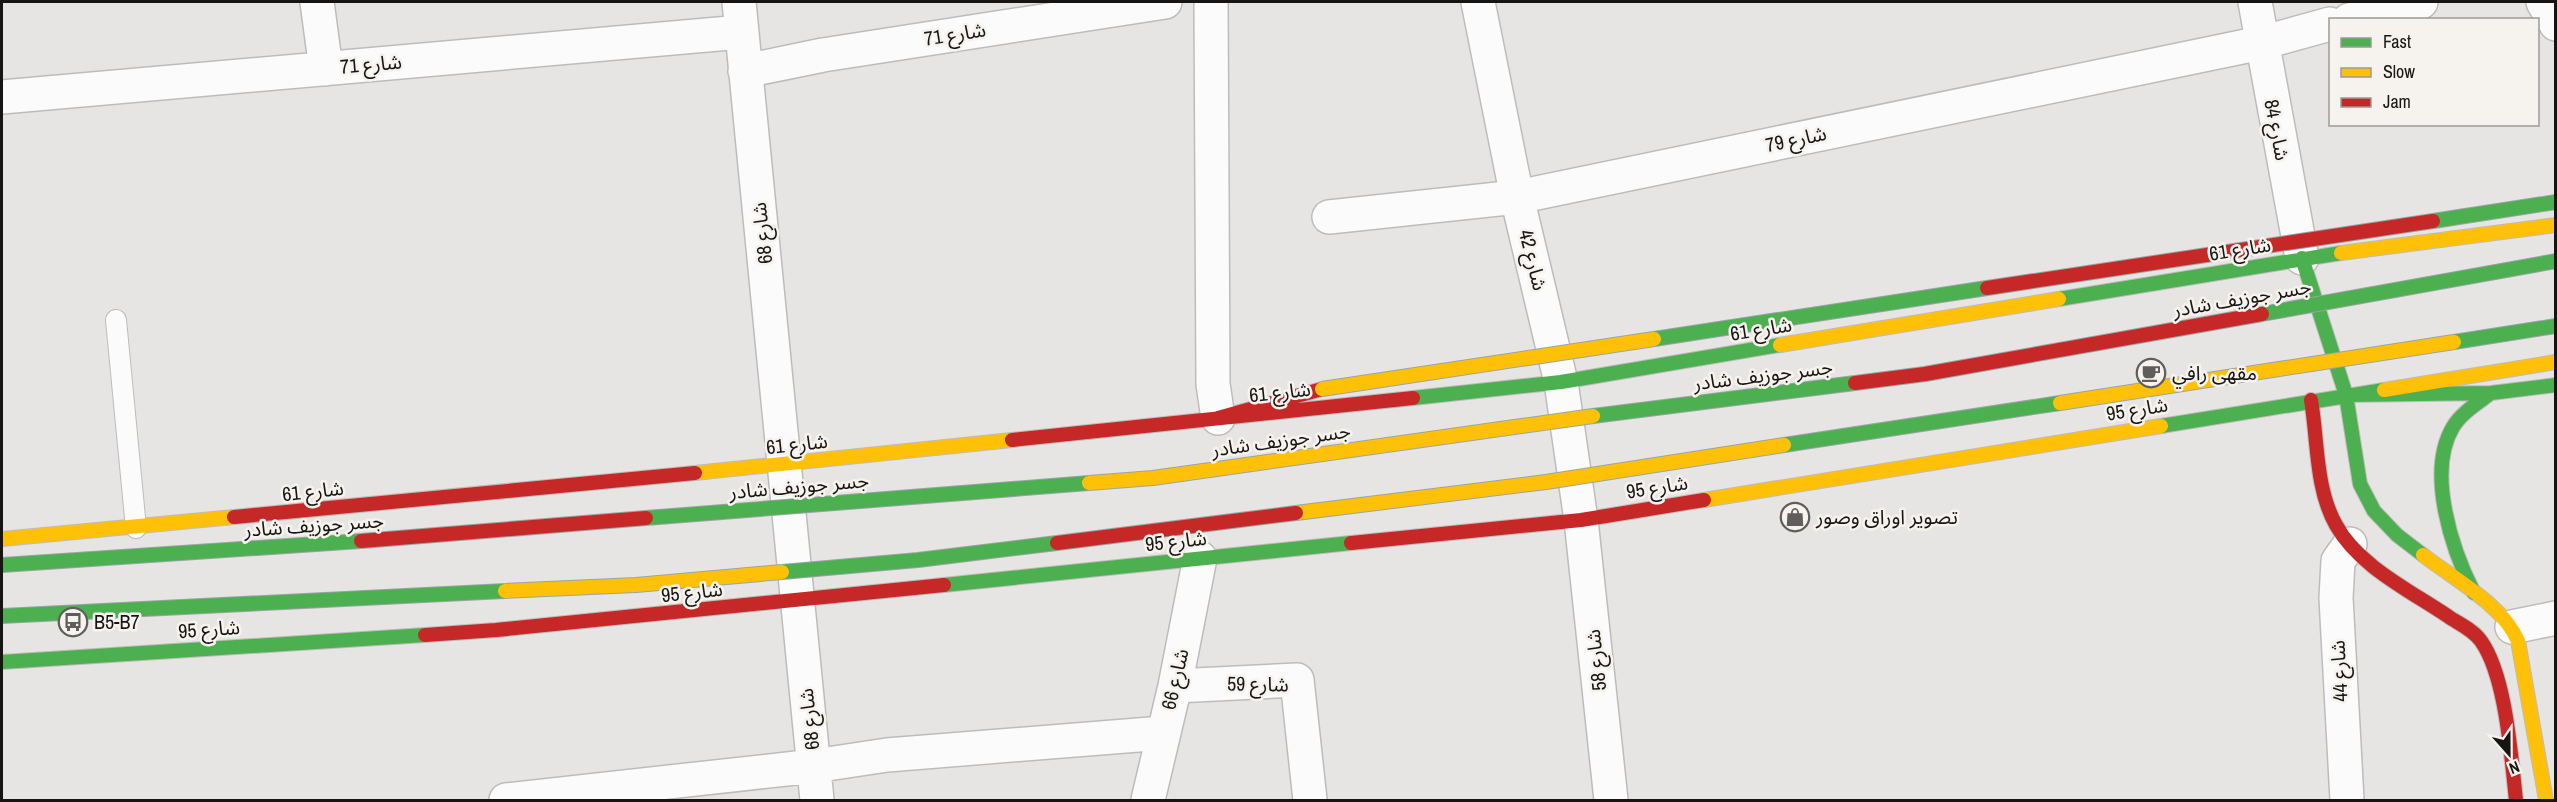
<svg xmlns="http://www.w3.org/2000/svg" width="2557" height="802" viewBox="0 0 2557 802" font-family="'Archivo Narrow','Noto Sans Arabic',sans-serif">
	<style>
		.lines { fill: none; stroke-linecap: round; stroke-linejoin: round }
		.lane-casing { stroke: #bebcbb; stroke-width: 22 }
		.street-casing { stroke: #bebcbb; stroke-width: 36 }
		.fast-casing { stroke: #bebcbb; stroke-width: 16 }
		.slow-casing { stroke: #bebcbb; stroke-width: 16 }
		.jam-casing { stroke: #bebcbb; stroke-width: 16 }
		.lane { stroke: #fbfbfb; stroke-width: 20 }
		.street { stroke: #fbfbfb; stroke-width: 33 }
		.fast { stroke: #4caf50; stroke-width: 14 }
		.slow { stroke: #ffc107; stroke-width: 14 }
		.jam { stroke: #c62828; stroke-width: 14 }
		.fast-bridge-casing { stroke: #99a5a6; stroke-width: 16; stroke-linecap: butt }
		.slow-bridge-casing { stroke: #99a5a6; stroke-width: 16; stroke-linecap: butt }
		.jam-bridge-casing { stroke: #99a5a6; stroke-width: 16; stroke-linecap: butt }
		.fast-bridge { stroke: #4caf50; stroke-width: 14 }
		.slow-bridge { stroke: #ffc107; stroke-width: 14 }
		.jam-bridge { stroke: #c62828; stroke-width: 14 }
		.labels { text-anchor: middle; stroke-width: 5; stroke-linejoin: round; paint-order: stroke }
		.street-label { font-size: 20px; fill: #161513; stroke: #f6f3ef }
		.poi-label { font-size: 20px; fill: #161513; stroke: #f6f3ef; text-anchor: start }
	</style>
	<rect width="100%" height="100%" fill="#e7e5e3"/>
	<g class="lines">
		<!-- lane casing -->
		<g class="lane-casing">
			<path id="lane" d="M116 320 136 528"/>
		</g>
		<!-- street casing -->
		<g class="street-casing">
			<path id="street" d="M317 2 326 69
				M739 2 817 800
				M1211 2 1213 384 1218 418
				M1478 2 1517 197 1561 382 1581 520 1611 800
				M2255 2 2302 258
				M2543 2 2556 24
				M2349 20 2421 2
				M745 71 823 55 1165 2
				M2 97 741 32
				M1329 217 1517 197 2261 43 2330 24
				M2512 627 2556 618
				M1175 686 1297 680 1310 800
				M506 800 814 766 887 755 1163 733
				M1148 800 1175 686 1200 558
				M2347 800 2336 598 2338 561 2350 544"/>
		</g>
		<!-- fast casing -->
		<g class="fast-casing">
			<path id="fast" d="M2302 258 2346 395 2360 484 2374 511 2397 535 2423 555
				M2059 299 2341 253
				M2346 395 2491 393 2556 385
				M1413 398 1561 382 1780 345
				M2161 426 2384 390
				M944 585 1351 543
				M2474 593C2452 550 2426 472 2453 427 2461 413 2478 403 2491 393
				M2 662 425 635"/>
		</g>
		<!-- slow casing -->
		<g class="slow-casing">
			<path id="slow" d="M2341 253 2556 225
				M1780 345 2059 299
				M2384 390 2556 362
				M695 473 1012 440
				M1704 500 2161 426
				M2 539 234 517
				M2423 555C2454 579 2503 605 2518 641L2546 800"/>
		</g>
		<!-- jam casing -->
		<g class="jam-casing">
			<path id="jam" d="M2311 400C2318 440 2315 488 2336 525 2359 567 2413 592 2452 619 2462 625 2474 631 2481 641 2506 676 2511 756 2516 800
				M1218 418 1322 389
				M1012 440 1413 398
				M234 517 695 473
				M1351 543 1581 520 1704 500
				M425 635 496 630 944 585"/>
		</g>
		<!-- lane -->
		<use href="#lane" class="lane"/>
		<!-- street -->
		<use href="#street" class="street"/>
		<!-- fast -->
		<use href="#fast" class="fast"/>
		<!-- slow -->
		<use href="#slow" class="slow"/>
		<!-- jam -->
		<use href="#jam" class="jam"/>
		<!-- fast-bridge casing -->
		<g class="fast-bridge-casing">
			<path id="fast-bridge" d="M2433 221 2556 202
				M2262 314 2556 261
				M1654 339 1987 288
				M2454 342 2556 326
				M1593 416 1855 383
				M1784 445 2060 403
				M646 518 1089 483
				M2 565 361 541
				M782 572 918 560 1057 543
				M2 616 505 591"/>
		</g>
		<!-- slow-bridge casing -->
		<g class="slow-bridge-casing">
			<path id="slow-bridge" d="M1322 389 1654 339
				M2060 403 2454 342
				M1089 483 1153 478 1593 416
				M1296 513 1546 482 1784 445
				M505 591 636 585 782 572"/>
		</g>
		<!-- jam-bridge casing -->
		<g class="jam-bridge-casing">
			<path id="jam-bridge" d="M1987 288 2433 221
				M1855 383 1925 374 2262 314
				M361 541 646 518
				M1057 543 1296 513"/>
		</g>
		<!-- fast-bridge -->
		<use href="#fast-bridge" class="fast-bridge"/>
		<!-- slow-bridge -->
		<use href="#slow-bridge" class="slow-bridge"/>
		<!-- jam-bridge -->
		<use href="#jam-bridge" class="jam-bridge"/>
	</g>
	<!-- icons -->
	<defs>
		<g id="cafe-ring" transform="scale(1.5)"><circle r="9.5" fill="#f6f3ef" stroke="#5f5e5c" stroke-width="1.5"/><path d="M-5.5-4.5H6V0H3Q3 3.5 0 3.5H-2.5Q-5.5 3.5-5.5 0ZM3-3.2v2h1.7v-2ZM-6 4.5H4V6H-6Z" fill="#5f5e5c"/></g>
		<g id="shop-ring" transform="scale(1.5)"><circle r="9.5" fill="#f6f3ef" stroke="#5f5e5c" stroke-width="1.5"/><path d="M-5-2.5h2.3a2.7 3.5 0 0 1 5.4 0H5L5.5 6h-11ZM-1.5-2.5h3a1.5 2.3 0 0 0-3 0Z" fill="#5f5e5c"/></g>
		<g id="bus-ring" transform="scale(1.5)"><circle r="9.5" fill="#f6f3ef" stroke="#5f5e5c" stroke-width="1.5"/><path d="M-5-6H5V4H4V6H2V4H-2V6H-4V4H-5ZM-3.5-4V0h7V-4ZM-3.5 1.2v1.5H-2V1.2ZM2 1.2v1.5H3.5V1.2Z" fill="#5f5e5c"/></g>
	</defs>
	<g fill-rule="evenodd">
		<use href="#cafe-ring" x="2151" y="373"/>
		<use href="#shop-ring" x="1795" y="517"/>
		<use href="#bus-ring" x="73" y="622"/>
	</g>
	<g class="labels">
		<!-- street labels -->
		<g class="street-label">
			<text transform="translate(955 34) rotate(-9)" y="7">شارع 71</text>
			<text transform="translate(371 64) rotate(-5)" y="7">شارع 71</text>
			<text transform="translate(2277 130) rotate(79)" y="7">شارع 84</text>
			<text transform="translate(1796 139) rotate(-12)" y="7">شارع 79</text>
			<text transform="translate(762 233) rotate(-96)" y="7">شارع 68</text>
			<text transform="translate(2240 249) rotate(-9)" y="7">شارع 61</text>
			<text transform="translate(1533 260) rotate(76)" y="7">شارع 42</text>
			<text transform="translate(2242 298) rotate(-10)" y="7">جسر جوزيف شادر</text>
			<text transform="translate(1761 329) rotate(-9)" y="7">شارع 61</text>
			<text transform="translate(1763 375) rotate(-7)" y="7">جسر جوزيف شادر</text>
			<text transform="translate(1280 392) rotate(-6)" y="7">شارع 61</text>
			<text transform="translate(2137 409) rotate(-9)" y="7">شارع 95</text>
			<text transform="translate(1281 440) rotate(-8)" y="7">جسر جوزيف شادر</text>
			<text transform="translate(797 444) rotate(-6)" y="7">شارع 61</text>
			<text transform="translate(799 486) rotate(-5)" y="7">جسر جوزيف شادر</text>
			<text transform="translate(1657 487) rotate(-9)" y="7">شارع 95</text>
			<text transform="translate(313 491) rotate(-6)" y="7">شارع 61</text>
			<text transform="translate(314 525) rotate(-4)" y="7">جسر جوزيف شادر</text>
			<text transform="translate(1176 541) rotate(-6)" y="7">شارع 95</text>
			<text transform="translate(692 592) rotate(-6)" y="7">شارع 95</text>
			<text transform="translate(209 629) rotate(-4)" y="7">شارع 95</text>
			<text transform="translate(1596 660) rotate(-96)" y="7">شارع 58</text>
			<text transform="translate(2339 671) rotate(-93)" y="7">شارع 44</text>
			<text transform="translate(1175 679) rotate(-77)" y="7">شارع 66</text>
			<text transform="translate(1258 684) rotate(1)" y="7">شارع 59</text>
			<text transform="translate(809 719) rotate(-96)" y="7">شارع 68</text>
		</g>
		<!-- poi labels -->
		<g class="poi-label">
			<text x="2172" y="380">مقهى رافي</text>
			<text x="1816" y="524">تصوير اوراق وصور</text>
			<text x="94" y="629">B5-B7</text>
		</g>
	</g>
	<!-- border -->
	<rect width="2557" height="802" fill="none" stroke="#161513" stroke-width="6"/>
	<!-- legend -->
	<rect x="2329" y="18" width="210" height="108" fill="#f6f3ef" stroke="#9c9a97" stroke-width="1.5"/>
	<rect x="2341" y="38" width="30" height="9" fill="#4caf50" stroke="#9c9a97" stroke-width="1.5"/>
	<text x="2383" y="48" font-size="18" fill="#161513">Fast</text>
	<rect x="2341" y="68" width="30" height="9" fill="#ffc107" stroke="#9c9a97" stroke-width="1.5"/>
	<text x="2383" y="78" font-size="18" fill="#161513">Slow</text>
	<rect x="2341" y="98" width="30" height="9" fill="#c62828" stroke="#9c9a97" stroke-width="1.5"/>
	<text x="2383" y="108" font-size="18" fill="#161513">Jam</text>
	<!-- north arrow -->
	<g transform="translate(2509 754) rotate(159)" stroke="#f6f3ef" stroke-width="4.5" paint-order="stroke">
	<path d="M0-4.5L10 22L0 15L-10 22Z" fill="#161513"/>
	<text y="-9" font-size="16" font-weight="bold" text-anchor="middle" fill="#161513">N</text>
	</g>
</svg>
